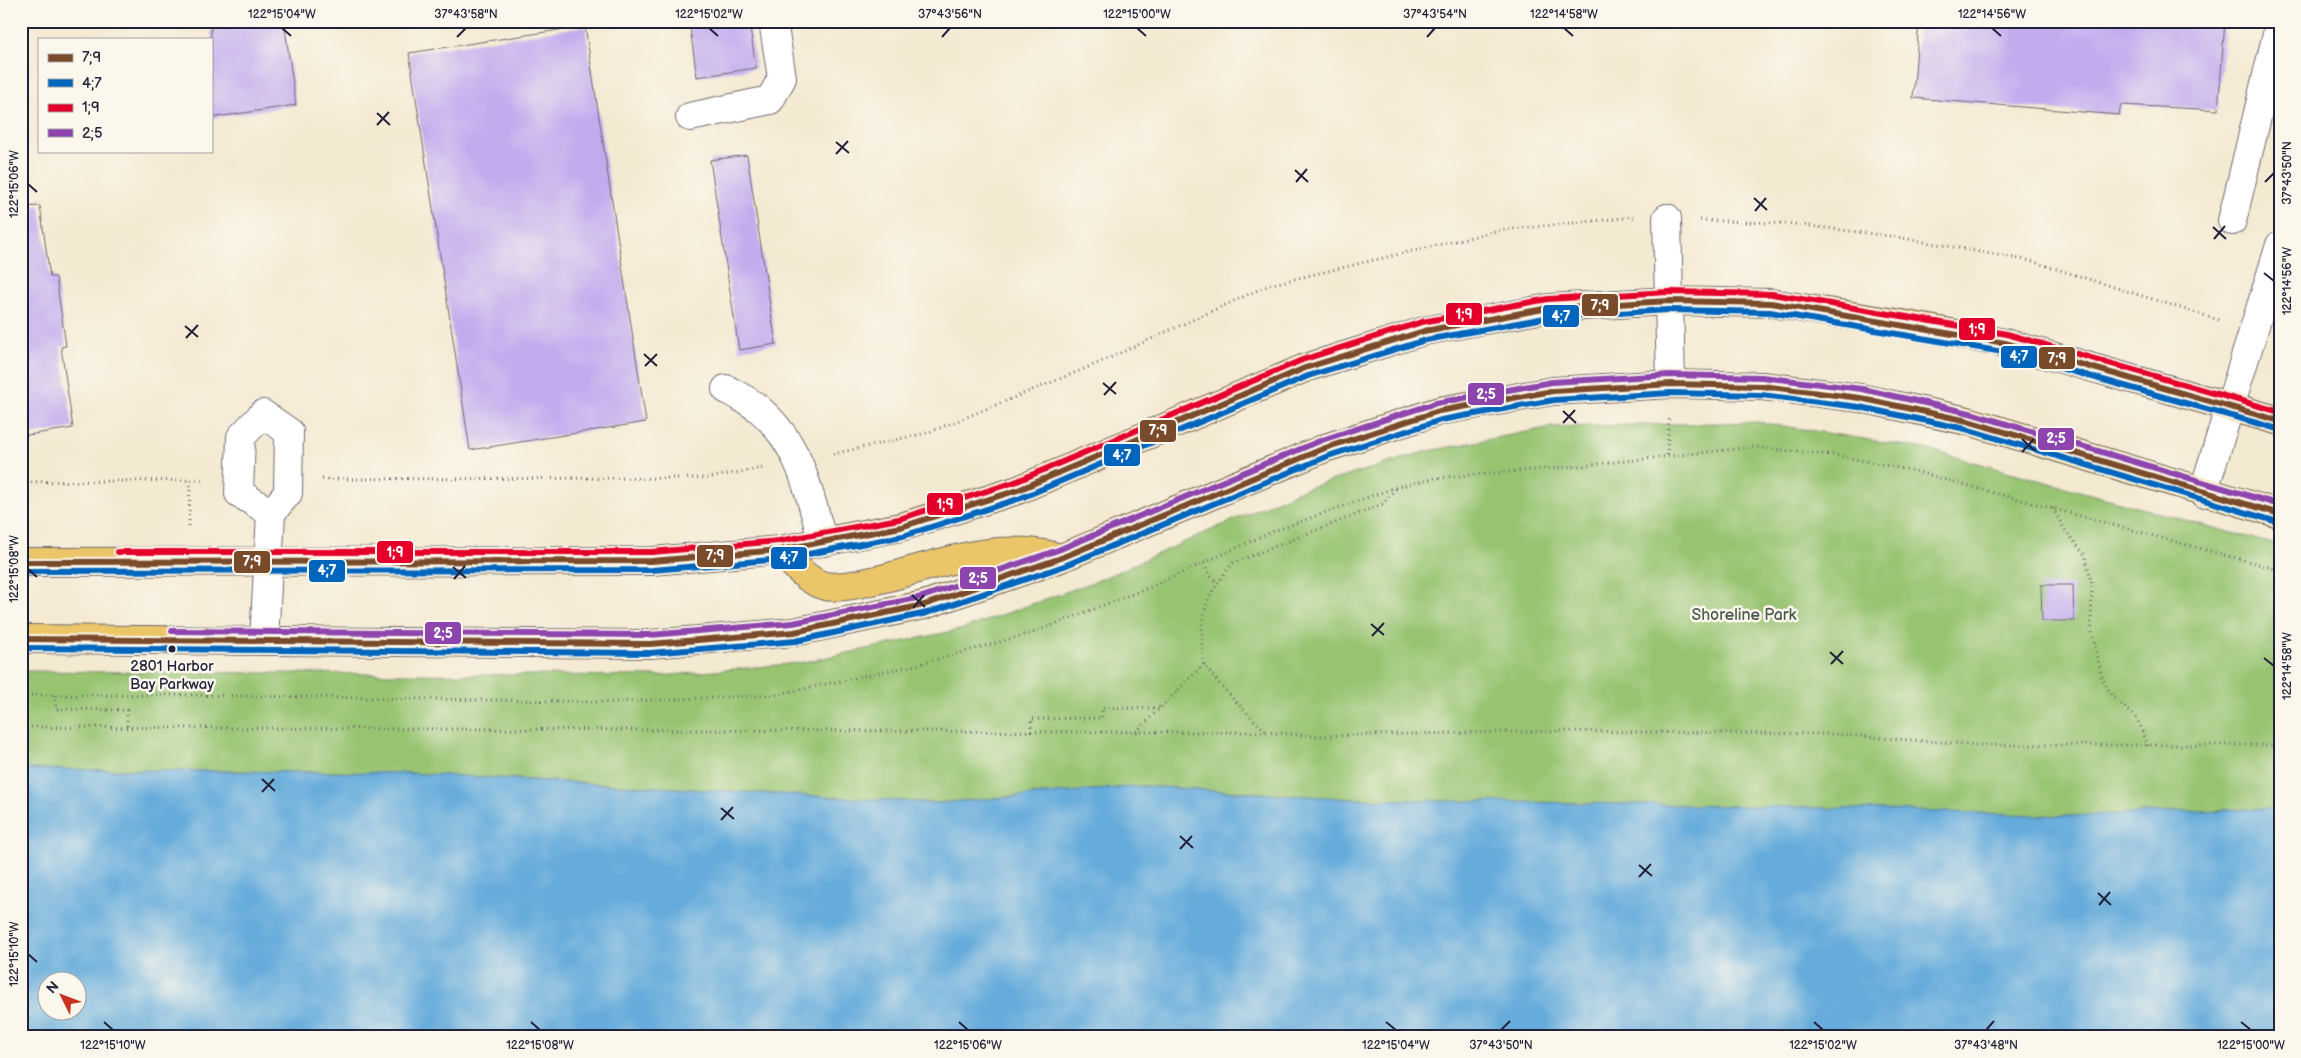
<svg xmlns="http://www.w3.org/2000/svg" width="2301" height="1058" viewBox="0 0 2301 1058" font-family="'Balsamiq Sans',sans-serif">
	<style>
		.green { fill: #98c472; stroke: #5d7356 }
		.water { fill: #65abdb; stroke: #44668b; fill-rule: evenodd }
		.building { fill: #c3abee }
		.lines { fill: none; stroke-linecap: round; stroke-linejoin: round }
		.minor-casing { stroke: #6c6870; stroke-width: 30 }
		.major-casing { stroke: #6c6870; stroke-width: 30 }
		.path { stroke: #6c6870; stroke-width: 3; stroke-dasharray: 1 4; stroke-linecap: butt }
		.minor { stroke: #fff; stroke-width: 28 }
		.major { stroke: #ebc669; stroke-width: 28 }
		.bus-1-casing { stroke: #fbf7ec; stroke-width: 10 }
		.bus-2-casing { stroke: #fbf7ec; stroke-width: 10 }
		.bus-3-casing { stroke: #fbf7ec; stroke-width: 10 }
		.bus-4-casing { stroke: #fbf7ec; stroke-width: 10 }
		.bus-1 { stroke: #7a4b2a; stroke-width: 6 }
		.bus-2 { stroke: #0065bd; stroke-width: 6 }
		.bus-3 { stroke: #e4002b; stroke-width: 6 }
		.bus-4 { stroke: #8e44ad; stroke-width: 6 }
		.ticks { fill: none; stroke: #22223b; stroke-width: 2 }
		.bus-dot { fill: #22223b; stroke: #fbf7ec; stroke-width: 2 }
		.labels { text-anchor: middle; stroke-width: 5; stroke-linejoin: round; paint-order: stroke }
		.bus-label { font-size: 15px; fill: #22223b; stroke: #fbf7ec }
		.park-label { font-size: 16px; fill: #4b5b4e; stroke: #fbf7ec }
		.line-badge { stroke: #fbf7ec; stroke-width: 2 }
		.badge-label { font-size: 14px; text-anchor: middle; font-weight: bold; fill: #fff }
		.neatline { fill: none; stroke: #22223b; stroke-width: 2 }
		.ticks-label { font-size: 12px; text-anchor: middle; fill: #22223b }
	</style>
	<rect width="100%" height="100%" fill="#fbf7ec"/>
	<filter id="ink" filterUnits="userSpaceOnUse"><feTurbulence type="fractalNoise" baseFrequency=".02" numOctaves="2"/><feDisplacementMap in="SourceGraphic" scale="10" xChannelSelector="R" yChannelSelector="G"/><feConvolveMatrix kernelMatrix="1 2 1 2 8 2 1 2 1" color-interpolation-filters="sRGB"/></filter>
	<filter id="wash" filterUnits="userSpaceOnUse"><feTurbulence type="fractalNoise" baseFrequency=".0096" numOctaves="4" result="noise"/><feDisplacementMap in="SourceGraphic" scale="20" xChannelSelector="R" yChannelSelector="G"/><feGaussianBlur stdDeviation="1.12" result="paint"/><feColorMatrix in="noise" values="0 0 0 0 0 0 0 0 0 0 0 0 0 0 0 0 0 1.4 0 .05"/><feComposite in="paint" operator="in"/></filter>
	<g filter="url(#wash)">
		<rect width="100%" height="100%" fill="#f4e9d1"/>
		<!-- green -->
		<path class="green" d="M1758 422 1926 449 2280 546V808L2068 816 1355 799 1142 786 937 803 408 773 21 769V671L661 676 799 663 963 629 1099 580 1301 490 1424 452 1552 427Z"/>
		<!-- water -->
		<path class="water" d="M21 769 408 773 937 803 1142 786 1355 799 1793 807 2068 816 2280 808V1037H21ZM48 980H78V1010H48Z"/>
		<g id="blocks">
			<!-- building -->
			<path class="building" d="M211 21H284L296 105 211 118Z
				M689 21H749L756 68 697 77Z
				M1919 21H2225L2218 110 2121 105 2119 115 1913 98Z
				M585 26 646 422 470 450 409 53Z
				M747 155 776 344 739 350 710 160Z
				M40 206 50 277H56L66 346 61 347 73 428 21 436V207Z
				M2041 585H2073L2074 621H2042Z"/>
		</g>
	</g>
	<g filter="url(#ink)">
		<use href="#blocks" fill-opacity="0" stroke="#6c6870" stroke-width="1"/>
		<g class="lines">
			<!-- minor casing -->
			<g class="minor-casing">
				<path id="minor" d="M690 117 770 100 782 78 773 21
					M1667 218 1671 384
					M2232 221 2280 21
					M726 389C737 395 749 401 759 409 802 446 808 491 823 542
					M2203 493 2280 245
					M264 641 271 513 288 493 289 432 263 414 241 437 239 493 271 513"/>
			</g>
			<!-- major casing -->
			<g class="major-casing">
				<path id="major" d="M780 550C793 563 806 581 825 586 841 589 873 581 889 577 948 561 996 542 1058 557
					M21 562 652 561 780 550 901 527 1018 490 1305 368 1424 331 1549 308 1669 301 1771 303 1902 324 2005 343 2280 421
					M21 639 650 644 794 632 924 605 1061 558 1325 448 1439 411 1553 391 1671 384 1762 386 1860 398 1968 421 2280 514"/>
			</g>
			<!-- path -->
			<path class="path" d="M1700 220 1794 224 1897 237 2031 261 2222 321
				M833 454 930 432 1096 364 1269 285 1501 230 1634 217
				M1667 455 1669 418
				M322 479 707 478 763 468
				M21 482 206 480
				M2053 508 2064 529 2085 555 2092 585 2091 627 2102 678 2112 696 2137 718 2148 746
				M189 526 190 480
				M1204 563 1210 576 1217 582
				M21 695H192L611 702 774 695 916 665 1032 633 1148 588 1274 531 1397 487 1435 478 1579 466 1753 447 1834 455 1910 470 2280 570
				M55 695 56 709 127 710V726
				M21 727 1135 732H1266L1314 736 1559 731 1832 734 1977 745H2280
				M1265 731C1254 719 1207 675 1204 662 1202 657 1203 649 1202 643 1200 608 1211 589 1233 563L1383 504 1397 487
				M1031 732V719L1102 718V708H1159
				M1136 732 1204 664"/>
			<!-- minor -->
			<use href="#minor" class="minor"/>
			<!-- major -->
			<use href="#major" class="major"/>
			<!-- bus-1 casing -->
			<g class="bus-1-casing">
				<path id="bus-1" d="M21 562 652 561 780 550 901 527 1018 490 1305 368 1424 331 1549 308 1669 301 1771 303 2005 343 2280 421
					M21 639 650 644 794 632 924 605 1061 558 1325 448 1439 411 1553 391 1671 384 1762 386 1860 398 1968 421 2280 514"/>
			</g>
			<!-- bus-2 casing -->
			<g class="bus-2-casing">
				<path id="bus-2" d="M21 571 652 570 782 559 903 536 1021 498 1308 376 1426 340 1550 317 1669 310 1770 312 2003 352 2278 429
					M21 648 650 653 796 641 927 613 1064 566 1328 456 1441 420 1554 400 1671 393 1761 395 1859 407 1966 429 2278 522"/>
			</g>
			<!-- bus-3 casing -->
			<g class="bus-3-casing">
				<path id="bus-3" d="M118 552H652L779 541 899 519 1015 482 1302 360 1422 322 1548 299 1668 292 1772 294 2007 334 2280 412"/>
			</g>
			<!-- bus-4 casing -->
			<g class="bus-4-casing">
				<path id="bus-4" d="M172 631 650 635 793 623 922 597 1058 550 1322 440 1436 403 1552 382 1670 375 1762 377 1862 389 1970 413 2280 505"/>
			</g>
			<!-- bus-1 -->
			<use href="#bus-1" class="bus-1"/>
			<!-- bus-2 -->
			<use href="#bus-2" class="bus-2"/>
			<!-- bus-3 -->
			<use href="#bus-3" class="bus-3"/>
			<!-- bus-4 -->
			<use href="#bus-4" class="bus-4"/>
		</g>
	</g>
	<!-- ticks -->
	<path class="ticks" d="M282 28 291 36M709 28 718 36M1137 28 1146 36M1564 28 1573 36M1992 28 2001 36M457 37 466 28M942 37 950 28M1427 37 1435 28M377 113 390 125M377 125 389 112M836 142 849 153M836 154 848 141M1295 170 1308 182M1296 182 1307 169M2265 182 2274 173M28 184 37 192M1754 198 1767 210M1755 211 1766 198M2213 227 2226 239M2214 239 2225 226M2264 273 2274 281M185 326 198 337M186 338 198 325M644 354 657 366M645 366 657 354M1103 383 1116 394M1104 395 1116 382M1563 411 1576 423M1563 423 1575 410M2022 439 2035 451M2022 452 2034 439M453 567 466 578M28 569 37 577M454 579 465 566M912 595 925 607M913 608 924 595M1371 624 1384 635M1372 636 1384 623M1830 652 1843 664M2264 658 2274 666M1831 664 1843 651M262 779 275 791M262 792 274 779M721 808 734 819M721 820 733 807M1180 836 1193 848M1180 849 1192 836M1639 865 1652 876M1639 877 1651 864M2098 893 2111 905M2099 905 2110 892M28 954 37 962M104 1022 113 1030M531 1022 540 1030M959 1022 968 1030M1386 1022 1396 1030M1814 1022 1823 1030M2241 1022 2251 1030M1501 1030 1510 1021M1986 1030 1994 1021"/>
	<!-- markers -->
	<circle class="bus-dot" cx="172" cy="649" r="4.5"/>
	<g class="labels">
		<!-- bus labels -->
		<g class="bus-label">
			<text x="172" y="671">2801 Harbor<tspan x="172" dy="18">Bay Parkway</tspan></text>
		</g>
		<!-- park labels -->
		<g class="park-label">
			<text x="1744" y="620">Shoreline Park</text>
		</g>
	</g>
	<g class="line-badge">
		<rect x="1581" y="293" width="38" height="24" rx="5" fill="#7a4b2a"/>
		<rect x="1445" y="302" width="38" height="24" rx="5" fill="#e4002b"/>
		<rect x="1542" y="304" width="38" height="24" rx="5" fill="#0065bd"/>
		<rect x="1958" y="317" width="38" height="24" rx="5" fill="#e4002b"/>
		<rect x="2000" y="345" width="38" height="24" rx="5" fill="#0065bd"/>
		<rect x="2038" y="346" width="38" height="24" rx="5" fill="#7a4b2a"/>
		<rect x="1467" y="382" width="38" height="24" rx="5" fill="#8e44ad"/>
		<rect x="1139" y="419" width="38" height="24" rx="5" fill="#7a4b2a"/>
		<rect x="2037" y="427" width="38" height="24" rx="5" fill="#8e44ad"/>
		<rect x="1103" y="443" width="38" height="24" rx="5" fill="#0065bd"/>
		<rect x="926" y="492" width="38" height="24" rx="5" fill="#e4002b"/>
		<rect x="376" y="540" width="38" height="24" rx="5" fill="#e4002b"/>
		<rect x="696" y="544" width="38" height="24" rx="5" fill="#7a4b2a"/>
		<rect x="770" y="546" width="38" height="24" rx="5" fill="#0065bd"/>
		<rect x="233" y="550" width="38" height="24" rx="5" fill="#7a4b2a"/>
		<rect x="308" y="559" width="38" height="24" rx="5" fill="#0065bd"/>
		<rect x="959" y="566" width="38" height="24" rx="5" fill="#8e44ad"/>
		<rect x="424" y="621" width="38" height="24" rx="5" fill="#8e44ad"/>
	</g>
	<g class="badge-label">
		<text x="1600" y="310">7;9</text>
		<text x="1464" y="319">1;9</text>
		<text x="1561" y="321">4;7</text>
		<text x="1977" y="334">1;9</text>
		<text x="2019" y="361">4;7</text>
		<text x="2057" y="363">7;9</text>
		<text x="1486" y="399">2;5</text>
		<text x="1158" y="435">7;9</text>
		<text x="2056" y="443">2;5</text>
		<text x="1122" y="460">4;7</text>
		<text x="945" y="509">1;9</text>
		<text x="395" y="557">1;9</text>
		<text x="715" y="560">7;9</text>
		<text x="789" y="562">4;7</text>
		<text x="252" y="566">7;9</text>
		<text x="327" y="575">4;7</text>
		<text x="978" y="583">2;5</text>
		<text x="443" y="638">2;5</text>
	</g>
	<!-- margin -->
	<rect width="2301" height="1058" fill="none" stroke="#fbf7ec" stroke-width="55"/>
	<!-- legend -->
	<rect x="38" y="38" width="175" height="115" fill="#fbf7ec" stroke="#a4a2a5"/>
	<rect x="48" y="54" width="25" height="8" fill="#7a4b2a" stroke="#a4a2a5"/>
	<text x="82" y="62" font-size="15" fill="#22223b">7;9</text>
	<rect x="48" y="79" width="25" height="8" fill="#0065bd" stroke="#a4a2a5"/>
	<text x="82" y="88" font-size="15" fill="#22223b">4;7</text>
	<rect x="48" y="104" width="25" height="8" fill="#e4002b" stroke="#a4a2a5"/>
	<text x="82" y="112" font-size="15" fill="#22223b">1;9</text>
	<rect x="48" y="129" width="25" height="8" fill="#8e44ad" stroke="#a4a2a5"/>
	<text x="82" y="138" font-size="15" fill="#22223b">2;5</text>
	<!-- north arrow -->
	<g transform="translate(62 996) rotate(312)"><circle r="24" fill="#fbf7ec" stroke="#a4a2a5"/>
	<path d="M0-4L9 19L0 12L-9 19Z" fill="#c8321e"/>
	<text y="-8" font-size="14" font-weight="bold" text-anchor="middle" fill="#22223b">N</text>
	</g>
	<rect x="28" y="28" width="2246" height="1002" class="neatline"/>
	<g class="ticks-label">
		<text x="282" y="18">122°15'04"W</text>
		<text x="466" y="18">37°43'58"N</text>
		<text x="709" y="18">122°15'02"W</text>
		<text x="950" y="18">37°43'56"N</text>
		<text x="1137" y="18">122°15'00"W</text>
		<text x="1435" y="18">37°43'54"N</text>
		<text x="1564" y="18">122°14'58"W</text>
		<text x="1992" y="18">122°14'56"W</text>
		<text transform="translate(2287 173) rotate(-90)" y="4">37°43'50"N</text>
		<text transform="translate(14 184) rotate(-90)" y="4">122°15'06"W</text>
		<text transform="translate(2287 281) rotate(-90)" y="4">122°14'56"W</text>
		<text transform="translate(14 569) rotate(-90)" y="4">122°15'08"W</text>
		<text transform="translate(2287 666) rotate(-90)" y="4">122°14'58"W</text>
		<text transform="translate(14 954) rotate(-90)" y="4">122°15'10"W</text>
		<text x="113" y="1049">122°15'10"W</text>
		<text x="540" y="1049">122°15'08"W</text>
		<text x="968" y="1049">122°15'06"W</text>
		<text x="1396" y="1049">122°15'04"W</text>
		<text x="1501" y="1049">37°43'50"N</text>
		<text x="1823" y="1049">122°15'02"W</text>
		<text x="1986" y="1049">37°43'48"N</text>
		<text x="2251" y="1049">122°15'00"W</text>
	</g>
</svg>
